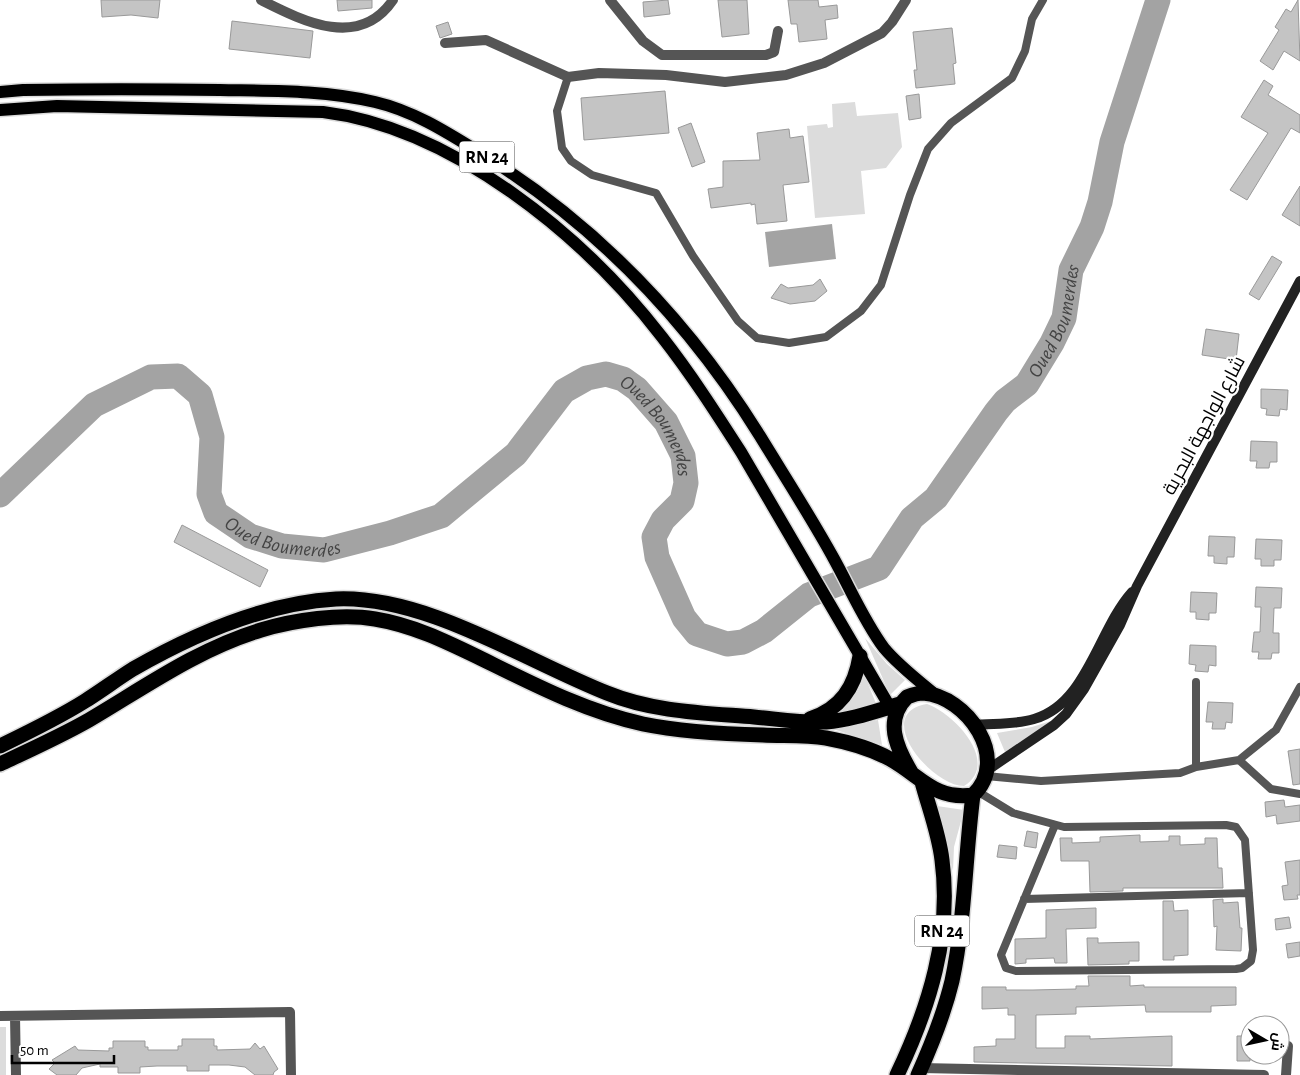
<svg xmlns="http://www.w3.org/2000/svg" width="1300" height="1075" viewBox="0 0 1300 1075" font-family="'Alegreya Sans',Cairo,sans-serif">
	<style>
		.green { fill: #dcdcdc }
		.water { fill: #a3a3a3 }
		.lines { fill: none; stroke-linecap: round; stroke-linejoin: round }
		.river { stroke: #a3a3a3; stroke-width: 25 }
		.building { fill: #c4c4c4; stroke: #999 }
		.primary-casing { stroke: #dbdbdb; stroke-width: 15 }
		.highway-casing { stroke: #dbdbdb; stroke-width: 18 }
		.lane { stroke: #555; stroke-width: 8 }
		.street { stroke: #555; stroke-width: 10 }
		.secondary { stroke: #222; stroke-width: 10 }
		.primary { stroke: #000; stroke-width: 12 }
		.highway { stroke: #000; stroke-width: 15 }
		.labels { text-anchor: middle; stroke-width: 4.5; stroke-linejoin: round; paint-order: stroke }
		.shield { fill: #fff; stroke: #4c4c4c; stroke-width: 1 }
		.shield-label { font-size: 18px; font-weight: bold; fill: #000 }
		.street-label { font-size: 19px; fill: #000; stroke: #fff }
		.water-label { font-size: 20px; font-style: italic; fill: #444; stroke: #fff }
	</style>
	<rect width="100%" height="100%" fill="#fff"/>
	<!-- green -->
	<path class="green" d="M855 102 857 116 898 113 902 147 886 168 861 171 865 214 815 218 807 126 827 124 828 128 833 127 832 104Z
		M865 638 887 664 905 680 890 695Z
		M864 674 877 706 832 716C848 704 860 694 864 674Z
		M927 704C954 713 1001 763 964 786 931 786 871 713 927 704Z
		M878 720 882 745 833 729Z
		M1054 720 1005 752 997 733 1032 727Z
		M937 806 964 810 954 847 953 871Z
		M0 1027H6V1075H0Z"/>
	<!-- water -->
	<path class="water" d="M832 224 836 259 769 267 765 232Z"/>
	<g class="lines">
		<!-- river -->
		<path class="river" id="s1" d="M0 495 94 405 151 377 178 376 200 395 212 437 209 494 216 513 250 536 282 546 324 550 390 533 441 516 516 454 564 391 587 378 606 374 623 379 637 389 666 422 683 456 686 483 682 501 663 520 654 537 657 557 684 618 697 634 727 644 743 642 764 631 809 595 879 568 912 518 936 498 996 412 1005 401 1027 384 1052 343 1064 318 1071 270 1092 227 1100 202 1112 142 1158 0"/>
	</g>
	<!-- building -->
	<path class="building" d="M101 0H160L158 18 131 15 102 17Z
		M337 0H372V8L338 11Z
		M668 0 670 14 644 17 643 2Z
		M718 0H747L749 34 722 37Z
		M788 0H818L819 7 837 5 838 18 825 20 827 39 799 42 797 24H791Z
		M1298 0 1300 61 1284 51 1273 70 1260 61 1279 30 1275 27 1286 9 1291 12Z
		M232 21 313 31 310 58 229 49Z
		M448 22 452 34 440 38 436 26Z
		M952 28 956 63 953 64 955 84 916 88 914 70H917L913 32Z
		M1264 80 1273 86 1268 95 1300 115V133L1291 128 1247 200 1230 190 1268 133 1241 117Z
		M665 91 669 133 584 140 581 98Z
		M919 94 921 118 909 120 906 96Z
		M691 123 705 162 692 167 678 128Z
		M789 129 790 138 803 136 809 182 783 185 787 221 757 224 755 204 751 205V203L711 208 708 189 723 187V161L760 160 757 133Z
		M1300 186V226L1282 215Z
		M1272 256 1282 262 1259 300 1249 294Z
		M820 279 827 291 815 301 790 304 771 298 781 284 788 288 813 285Z
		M1206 329 1239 334 1236 360 1202 355Z
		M1261 389 1288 390 1287 410 1280 409 1279 416 1266 415 1267 409 1261 408Z
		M1251 441 1277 442V462H1270L1269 468H1256L1257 461H1250Z
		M182 525 268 570 260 587 174 542Z
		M1209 536 1235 537 1234 557H1227V564L1214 563V556H1208Z
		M1256 539 1282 540 1281 560H1274V566H1261V559H1255Z
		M1256 587 1282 588 1281 608H1274L1273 633H1279V653H1272L1271 659H1258L1259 652H1252L1254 632H1260L1261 607H1255Z
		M1191 592 1217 593 1216 613H1209V620L1196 619V612H1190Z
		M1190 645 1216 646V666L1209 665 1208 672 1195 671 1196 665 1189 664Z
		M1208 702 1233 703 1232 723 1226 722 1225 729H1212L1213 722H1206Z
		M1300 749V784L1293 785 1288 751Z
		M1284 800 1285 807 1300 805V821L1277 824 1276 815 1266 817 1265 802Z
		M1027 831 1038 833 1036 848 1024 846Z
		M1140 835V842L1169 841V836H1180V845L1205 844V838H1217L1218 868H1222L1223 888H1123V891L1090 892 1089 861H1061L1060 838H1072V843L1100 842V837Z
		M999 845 1017 847 1016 859 997 857Z
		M1300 860V895H1297L1298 899 1284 900 1282 886 1288 885 1285 862Z
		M1223 899V903L1238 902 1240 928H1242L1241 951 1216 950 1217 926 1214 927 1213 900Z
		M1163 901H1173L1174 911 1188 910V955L1174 956V960H1163Z
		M1096 908V928L1066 929 1067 963H1055L1054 958 1026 959V963L1015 964V939L1046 938V910Z
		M1289 917 1291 928 1276 930 1275 919Z
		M1087 938H1098V943L1139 942V961H1129V964L1088 965Z
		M1300 942V956L1288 958 1286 944Z
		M1088 976H1130V986L1144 985V987H1236V1005L1211 1006V1012H1146L1145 1005 1076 1007V1014L1036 1015V1048H1065V1036H1090V1039L1172 1036V1066L974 1062V1047L996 1046V1039H1015V1015H1008V1008L982 1009V987H1006V990H1033L1076 989V986H1089Z
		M1237 1036H1250V1061H1237Z
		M182 1039H214V1046H217V1050L250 1049 255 1043 260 1049 264 1046 278 1069 274 1072 273 1075H255L245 1067 229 1065H209V1071H187V1066H157L140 1067V1073H118V1067H100V1064L82 1068 76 1075H57L49 1069 55 1063 52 1060 75 1046 78 1050 109 1051V1048H113V1041H145V1047H148V1050H178V1046H182Z"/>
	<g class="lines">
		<!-- primary casing -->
		<g class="primary-casing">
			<path id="primary" d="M0 92 23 90C88 89 154 89 220 90 272 91 324 90 375 102 414 111 448 133 482 154 598 226 688 320 760 436 785 477 811 517 834 559 850 588 864 621 884 648 899 666 919 681 937 696
				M0 110 57 106 323 112C453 128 584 236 662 337 691 374 716 413 741 452L894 714"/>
		</g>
		<!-- highway casing -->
		<g class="highway-casing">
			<path id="highway" d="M810 719C841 709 855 687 860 656
				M0 746C29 732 58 718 85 701 101 691 117 679 133 669 194 634 266 603 336 599 425 595 526 661 607 693 653 712 705 713 754 717 777 719 802 723 826 722 851 720 876 711 900 704
				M0 764C30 750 61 736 89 720 145 687 198 649 261 630 294 620 341 613 375 619 412 625 445 641 478 657 531 683 584 711 643 724 682 732 722 734 763 735 783 736 805 735 826 738 848 742 870 748 890 759 922 777 934 800 973 795 1011 759 967 696 923 693 918 693 912 695 907 697 884 720 896 747 911 772
				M897 1075C929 1008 952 935 942 860 939 834 929 808 922 782
				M918 1075C932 1044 944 1014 952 981 965 920 965 857 973 795"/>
		</g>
		<!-- lane -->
		<path class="lane" d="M568 77 557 111 562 148 571 161 592 175 656 193 693 256 738 321 757 338 789 343 826 337 861 311 881 285 910 195 928 149 951 123 1012 78 1025 51 1032 19 1043 0
			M1239 760 1271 789 1300 794
			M1196 767V682
			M986 776 1041 781 1180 773 1196 767 1239 760 1276 730 1300 687
			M977 791 1013 813 1064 827 1226 825 1236 827 1245 840 1253 950 1251 961 1242 968 1236 969 1016 971 1006 968 1001 955 1055 825
			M1024 899 1249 893"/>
		<!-- street -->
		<path class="street" d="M261 0C303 21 359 50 393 0
			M610 0 643 41 662 55H766L774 52 778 31
			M445 43 486 40 568 77 599 73 666 75 725 82 786 75 824 63 882 33 892 22 906 0
			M0 1016 290 1012 291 1075
			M15 1016 16 1075
			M921 1068 1264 1075
			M1286 1075 1288 1046"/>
		<!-- secondary -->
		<path class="secondary" d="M973 725C993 723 1015 725 1034 719 1087 704 1098 630 1132 592
			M989 769 1054 725 1066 714 1084 689 1120 625 1137 586 1300 281"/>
		<!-- primary -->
		<use href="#primary" class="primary"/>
		<!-- highway -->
		<use href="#highway" class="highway"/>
	</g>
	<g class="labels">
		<!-- shield labels -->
		<g class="shield">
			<rect x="459.5" y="141.5" width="55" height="31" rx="4"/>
			<rect x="914.5" y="915.5" width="55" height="31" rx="4"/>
		</g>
		<g class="shield-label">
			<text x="487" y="163">RN 24</text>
			<text x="942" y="937">RN 24</text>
		</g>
		<!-- street labels -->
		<g class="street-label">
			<text transform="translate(1203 425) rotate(-62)" y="7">شارع الواجهة البحرية</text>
		</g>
		<!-- water labels -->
		<g class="water-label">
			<text dy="7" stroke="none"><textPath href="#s1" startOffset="1660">Oued Boumerdes</textPath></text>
			<text dy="7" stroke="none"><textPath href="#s1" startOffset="909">Oued Boumerdes</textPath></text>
			<text dy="7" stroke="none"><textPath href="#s1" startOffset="444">Oued Boumerdes</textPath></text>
		</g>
	</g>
	<!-- north arrow -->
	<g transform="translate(1265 1040) rotate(99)"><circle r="24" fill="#ffffff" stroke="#999999"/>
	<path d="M0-4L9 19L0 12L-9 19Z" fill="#000000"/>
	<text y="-8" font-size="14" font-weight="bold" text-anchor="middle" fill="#000000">ش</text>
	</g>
	<!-- scale -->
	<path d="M12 1055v8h102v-8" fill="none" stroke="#000000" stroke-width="2.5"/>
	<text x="20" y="1055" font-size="15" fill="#000000" stroke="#ffffff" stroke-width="4" paint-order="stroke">50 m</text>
</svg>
